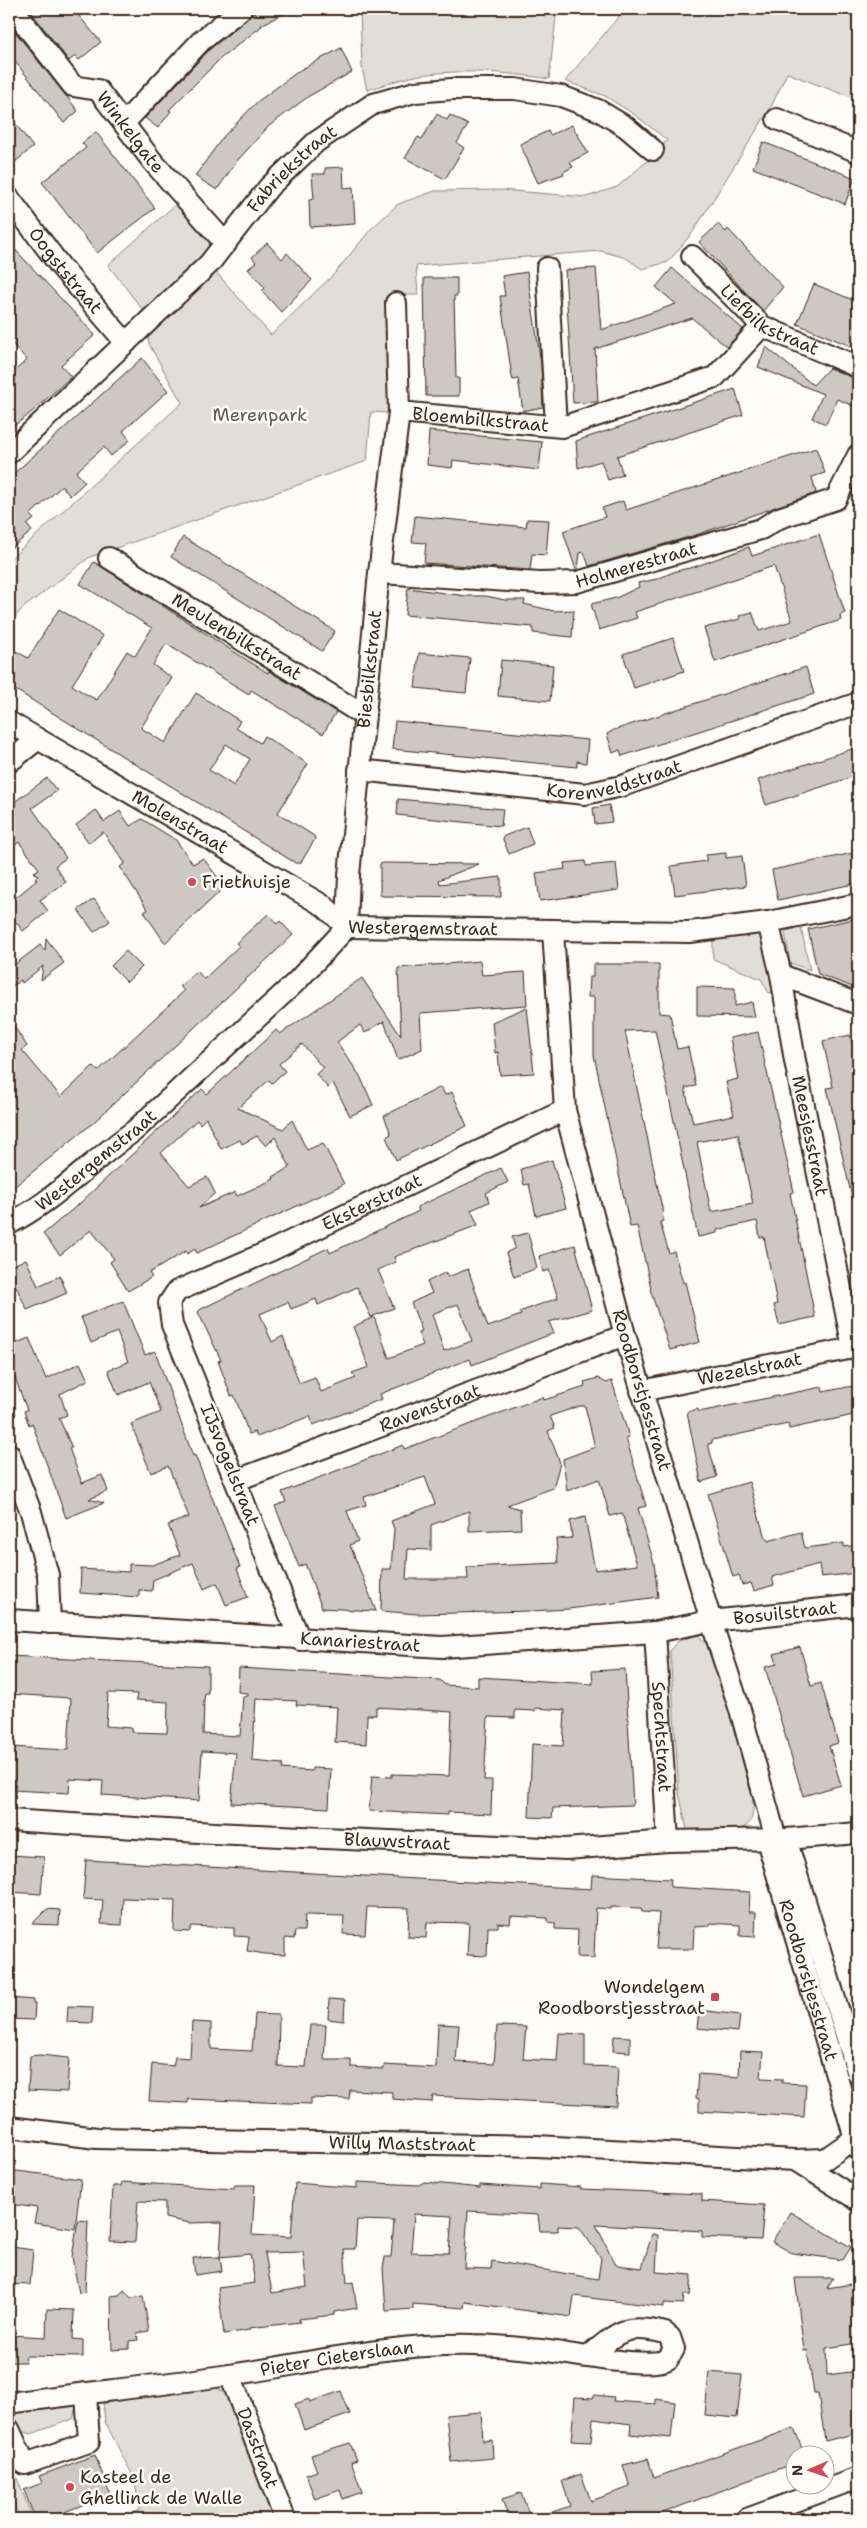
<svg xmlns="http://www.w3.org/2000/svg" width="867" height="2528" viewBox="0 0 867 2528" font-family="'Shantell Sans',sans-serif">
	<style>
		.green { fill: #e1ded7; stroke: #8e847a }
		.building { fill: #cdc8c2; stroke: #3b2a1e; fill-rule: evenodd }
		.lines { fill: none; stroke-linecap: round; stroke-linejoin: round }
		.street-casing { stroke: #3b2a1e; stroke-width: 24 }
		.street { stroke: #fdfcf7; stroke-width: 20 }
		.poi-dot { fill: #d1495b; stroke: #fdfcf7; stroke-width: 2 }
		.labels { text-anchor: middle; stroke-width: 5; stroke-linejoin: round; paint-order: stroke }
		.street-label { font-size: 18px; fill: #3b2a1e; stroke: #fdfcf7 }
		.park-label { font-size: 18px; fill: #64574c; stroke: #fdfcf7 }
		.poi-label { font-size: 18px; fill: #3b2a1e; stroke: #fdfcf7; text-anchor: start }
	</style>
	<rect width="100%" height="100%" fill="#fdfcf7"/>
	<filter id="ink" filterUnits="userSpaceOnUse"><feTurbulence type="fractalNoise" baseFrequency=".02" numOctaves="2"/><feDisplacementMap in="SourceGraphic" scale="10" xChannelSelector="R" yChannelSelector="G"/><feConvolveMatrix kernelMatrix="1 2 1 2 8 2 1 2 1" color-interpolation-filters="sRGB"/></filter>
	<g filter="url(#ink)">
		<!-- green -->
		<path class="green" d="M360 9H557L549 79C507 72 452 68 411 77 396 80 381 86 367 90L362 68Z
			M625 9H764L772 16 777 9H858V100L787 73 771 107 693 232 668 262 642 269 626 258 601 251 416 266 418 295H388V413L371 412 367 461 90 557 23 608 9 623V560L182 403 149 344 142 309 108 265 176 204 215 249 209 264 271 335 335 273 371 229 398 204 435 191 501 190 586 197 617 187 659 151 667 140 635 115 605 96 565 81Z
			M801 928 810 970 790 963 785 931Z
			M756 933 763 938 774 992 769 993 761 979 713 959V938Z
			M698 1635 710 1648 717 1663 753 1801C753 1809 754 1820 746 1826 736 1833 700 1835 688 1834L679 1793 670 1650 678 1641Z
			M213 2385 226 2394 274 2519H116L140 2510 134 2478 105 2422 103 2403Z
			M73 2405 76 2406 73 2419 31 2434 17 2430 13 2421V2409Z
			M9 2458 33 2519H20L9 2489Z"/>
		<!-- building -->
		<path class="building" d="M29 9H73L101 42 79 60 75 56 69 61Z
			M259 9H293L261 25 262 26 221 58 169 110 171 111 158 128 145 118 209 50Z
			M9 28H12L78 111 64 123 9 54Z
			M341 48 352 72 309 96 269 126 236 162 217 190 195 176 223 137 257 102 300 70Z
			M437 114 447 120 450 115 468 125 457 143 464 148 445 179 405 158 418 137 422 139Z
			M9 115 33 147 9 167Z
			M572 125 588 153 570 162 573 167 563 172 564 174 538 183 520 144 548 131 550 135Z
			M96 132 155 208 97 253 42 182 86 148 82 143Z
			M763 142 855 178 845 204 753 168Z
			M343 167 344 188 353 187 355 224 310 227 309 200 314 199 312 174H325V168Z
			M718 224 726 232 728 229 783 287 763 311 699 242Z
			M9 243 95 335 61 365 71 377 26 417 9 429V376L27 360 9 340Z
			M267 243 282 259 287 253 312 280 281 312 262 291 265 288 248 269 256 262 252 257Z
			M596 268 601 330 676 304 656 287 672 268 743 329 727 347 692 318 595 349 598 402 573 403 565 270Z
			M527 272 541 363 543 407 523 411 518 379 513 380 512 377 500 296H505L502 276Z
			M424 278H457V296H454L456 378H459V396H426Z
			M814 284 858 302V349L797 324Z
			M766 347 813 385 829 368 858 380V408L837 399 826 424 812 418 823 394 758 367Z
			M142 358 168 391 123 431 130 440 111 456 104 447 76 472 85 482 70 496 62 486 30 515 34 519 27 525 32 531 9 550V478Z
			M735 389 743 415 617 456 623 475 608 480 601 461 578 468 576 441Z
			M429 431 542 442 539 470 453 460 452 468 427 465Z
			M816 448 825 473 812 477 816 493 699 534 589 566 584 552 580 553 578 569 576 570 563 531 605 517 602 508 623 501 626 510Z
			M415 516 526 527 527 519 549 520 546 555 532 554 530 570 424 563 426 543 412 542Z
			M819 534 845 613 840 615 841 620 715 662 704 628 740 619 739 616 752 612 759 631 792 621 774 566 635 612 637 618 599 630 591 604 616 598 639 587 638 583 657 579 676 571 694 567 749 547 752 556Z
			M183 537 335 631 322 651 171 557Z
			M94 562 247 660 268 673 269 671 336 712 323 734 251 690 249 694 166 644 153 665 172 678 141 728 165 743 196 693 240 721 236 728 260 743 264 736 308 764 278 813 314 836 315 839 300 864 298 862 297 864 9 686V647L28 658 59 609 103 636 72 685 84 693 97 700 127 651 135 656 152 628 80 584ZM226 744 250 759 234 786 209 770Z
			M408 588 466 596H486L505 600H525L524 604 554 611 574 610 572 637 533 633V627L405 615Z
			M673 638 684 671 634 688 623 654Z
			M419 653 470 658 466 693 415 688Z
			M501 660 553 665 550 701 498 696Z
			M806 667 814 694 622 756 620 750 613 753 607 734 614 730Z
			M395 721 588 740 586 763 577 761V767L392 749Z
			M858 747V775L766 805 758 780Z
			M47 778 57 791 32 808 66 858 55 866 66 882 40 900 48 911 23 931 9 913V903L37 880 35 878 38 876 34 872 39 869 19 842 9 850V806Z
			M398 799 503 809 501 826 397 815Z
			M609 805 612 822 595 824 593 808Z
			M96 810 104 822 120 811 130 826 142 819 176 840 193 864 203 858 225 887 165 943 144 912 148 910 120 867 125 863 103 832 89 843 76 825Z
			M527 827 533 844 509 854 502 837Z
			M858 852V883L778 900 772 870Z
			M726 853V858L742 856 746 886 675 895 671 866 706 861V855Z
			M585 861 586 866 616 863 619 890 540 901 536 873 565 869 564 863Z
			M383 863 479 864 439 880 440 884 501 877V897L383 896 380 895V864Z
			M94 899 110 921 94 932 78 910Z
			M268 914 277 924 280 921 293 935 93 1123 9 1191V1019L27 1046 22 1050 61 1097 93 1066 98 1071 184 991 180 986 197 971 204 979 239 946 236 943Z
			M858 918V989L818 974 808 929Z
			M46 938 64 963 41 980 43 966 22 983 21 980 9 989V969L40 945 45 951Z
			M126 951 142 967 127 982 111 966Z
			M480 961 482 975 525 972 527 1005 420 1013 422 1049 398 1060 384 1021 365 1033 360 1025 337 1042 360 1076 373 1105 350 1116 333 1083 328 1088 316 1074 323 1068 302 1044 279 1064 285 1071 272 1083 269 1080 238 1108 283 1129 292 1120 307 1150 323 1143 344 1184 197 1253 195 1249 187 1254 186 1251 149 1273 152 1277 128 1291 110 1262 114 1259 91 1230 60 1255 43 1234 79 1204 202 1089 207 1094 276 1030 280 1034 362 978 401 1036 398 968ZM206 1118 221 1149 240 1140 242 1144 257 1136 266 1146 275 1137 290 1167 273 1177 274 1179 237 1196 235 1192 199 1208 215 1193 207 1177 189 1186 161 1153 197 1120 200 1124Z
			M593 964H659V1013L670 1014 677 1049 688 1047 696 1086 685 1088 693 1123 734 1115 726 1082 738 1079 730 1038 758 1032 794 1192 790 1193 815 1317 779 1325 774 1305 777 1304 764 1237 760 1238 757 1221 717 1230V1233L698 1237 655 1030 625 1031 662 1208 663 1221 660 1222 669 1253 674 1251 683 1283 685 1282 700 1342 670 1350 650 1289 651 1288 637 1226 630 1227 599 1079 594 1055V997H588L589 977H593ZM738 1134 753 1204 711 1212 697 1142Z
			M697 987 735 988V1006L752 1002 755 1017 697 1016Z
			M527 1007 534 1073 500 1075 498 1052 495 1053 492 1022Z
			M850 1035 855 1055 858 1054V1198H852L827 1088 833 1087 823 1041Z
			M441 1087 445 1095 452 1092 467 1126 396 1160 386 1137 391 1134 384 1116Z
			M552 1160 566 1208 536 1216 529 1184 524 1185 521 1169Z
			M501 1168 508 1182 486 1193 489 1202 471 1210 478 1225 394 1257 396 1262 378 1270 394 1308 371 1317 357 1287 318 1305 316 1299 291 1309 288 1302 260 1314 272 1342 283 1336 299 1383 315 1377 321 1392 356 1378 352 1373 369 1367 353 1327 363 1322 374 1317 389 1358 423 1345 418 1333 422 1331 411 1303 432 1293 427 1282 446 1272 448 1277 468 1269 488 1327 521 1315 519 1312 558 1298 549 1270 543 1272 539 1256 575 1245 592 1310 549 1322 554 1333 472 1365 470 1359 380 1394 382 1399 313 1425 310 1416 257 1437 255 1432 249 1434 234 1395 231 1396 218 1361 221 1360 198 1312 201 1309 328 1248 330 1253 383 1228 419 1211 417 1207ZM458 1304 472 1341 444 1351 432 1314Z
			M528 1233 537 1268 514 1277 506 1253 515 1248 512 1237Z
			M26 1259 38 1286 60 1276 67 1293 27 1310 16 1286 9 1289V1267Z
			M123 1301 145 1355 155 1351 193 1456 195 1455 240 1567 237 1569 248 1597 226 1605 217 1583 204 1589 193 1563 153 1580 152 1591 139 1590V1597L80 1593 81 1569 129 1572V1564L152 1565 180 1555 168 1525 189 1517 168 1466 151 1473 131 1424 161 1412 149 1382 118 1395 108 1370 128 1362 117 1332 91 1343 81 1317Z
			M29 1338 46 1379 80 1363 88 1380 60 1394 67 1415 59 1418 72 1448H69L82 1483 102 1475 108 1491 89 1499 104 1503 66 1518 32 1423 29 1425 24 1411 27 1410 14 1375 9 1377V1346Z
			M598 1378 606 1383 612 1381 629 1437 626 1438 646 1506 638 1508 654 1563 658 1597 569 1609 530 1611 417 1614 381 1611 382 1569H391L394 1529 391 1521 435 1504 425 1477 364 1497 366 1505 347 1511 358 1541 350 1545 376 1611 322 1608 305 1564 299 1567 275 1506 286 1502 282 1492 403 1445 404 1449 543 1397 544 1400 585 1387 584 1382ZM580 1406H585L595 1447 563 1459 567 1491 599 1479 610 1516 622 1513 637 1565 595 1570 585 1517 570 1521 572 1538 556 1539 558 1563 467 1567 468 1579H406L408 1549 431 1550V1525L469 1511V1531L521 1529 520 1509 507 1505 553 1488 560 1463 548 1431 555 1428 550 1416Z
			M858 1385V1414L789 1429 788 1424 712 1440V1443L708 1444 717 1477 701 1482 687 1412 698 1409 699 1412 822 1387 823 1392Z
			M749 1482 765 1538H767L768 1541 801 1532 805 1548 844 1543V1547L858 1545V1573L821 1577 819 1564 772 1577 774 1585 754 1591 751 1583 742 1585 739 1575 733 1577 708 1494Z
			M800 1647 811 1686 821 1683 838 1743 829 1746 841 1785 803 1796 765 1667 777 1664 774 1654Z
			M9 1656 208 1666V1693H205L204 1700 203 1734 240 1736 243 1696H248V1693L238 1692 239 1668 440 1680 445 1685 478 1687V1677L593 1684 592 1671 625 1669 633 1805 553 1808 552 1818 529 1817 532 1744 563 1746 565 1710 535 1708V1711L515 1710V1718L488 1717 484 1780H492L491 1814 448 1812V1815L369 1811 372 1776 392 1777V1774L449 1776 452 1712 376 1707V1715H367L366 1744 335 1742 337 1707 296 1705 297 1701 256 1699 252 1761 283 1764 282 1769 312 1771V1768L331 1769 329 1808 231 1803 236 1753 202 1751 199 1801 102 1795 103 1781 70 1779 69 1793 12 1790V1776L9 1775V1747L68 1750 71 1698 9 1694ZM108 1693 137 1694 136 1700 168 1702 167 1733 131 1732V1728L106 1726Z
			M9 1855 44 1857 41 1894 9 1892Z
			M86 1860 591 1889 592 1875 671 1879 670 1887 750 1892 749 1912H756L755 1937 740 1936V1925L710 1923V1926L694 1927 693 1949H656L659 1913 642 1912 641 1908 611 1907V1909L596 1908 594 1958 577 1957 578 1930 555 1929V1923L548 1922V1918L511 1916 510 1924 498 1923V1927H488L487 1956 467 1955 469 1923 427 1922 426 1938 408 1937 409 1908 367 1907 365 1935 343 1934 344 1916 305 1915 304 1931H295L294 1939 285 1938V1955L265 1954 247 1951 249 1937 234 1936V1928L192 1926 189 1932 174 1931 175 1900 123 1898 122 1925 101 1924 103 1900 83 1899Z
			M47 1909 60 1910 59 1925 32 1924Z
			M9 1998 33 2000V2004H35L34 2020 9 2019Z
			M329 1999 345 2000 344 2021 328 2019Z
			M68 2006 93 2007 92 2023 67 2022Z
			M699 2010 740 2015 738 2032 697 2028Z
			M255 2014 279 2015 278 2066 306 2067 310 2025H326L324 2060H351V2067L384 2069V2065L436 2068 438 2024 459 2025 456 2062 494 2064 497 2026 526 2027 523 2059 557 2061 559 2033 585 2034V2066L618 2067 616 2106 433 2096 432 2102 392 2099V2092L350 2090 349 2099 311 2098V2104L188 2099V2103L149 2101 152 2064 173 2066 175 2057 190 2058 192 2022 211 2023V2049L252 2051Z
			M614 2036 630 2037V2052L613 2051Z
			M740 2051 763 2052 761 2078 782 2079V2083L806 2084 804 2117 699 2111V2099L696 2098 698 2074 739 2077Z
			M40 2055 69 2058 67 2092 28 2090 30 2056Z
			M9 2170 81 2179 75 2229 34 2223 37 2208 9 2204Z
			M122 2182 234 2189 235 2185H255L252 2235 291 2237 295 2183 357 2188V2182L419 2185 424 2182 480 2188V2185L540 2189V2184L581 2187V2189L702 2194V2201L764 2205 761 2240 702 2237V2231L596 2225 616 2265 642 2268 652 2234 658 2235 656 2272 692 2275 690 2295H684L683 2304 664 2303V2307L574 2296 571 2317 465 2302 464 2308 413 2304V2309L386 2311 383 2269 385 2257H391L394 2221 357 2220 355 2249H344L347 2283 353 2282 357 2308 334 2312V2315L299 2319 300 2322 249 2328V2330L224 2334 218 2288 255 2283 250 2254 220 2257 222 2222 190 2223 165 2218V2202L138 2201 135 2242 110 2241 113 2186H121ZM468 2211 538 2215 540 2231H558V2226L579 2227 601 2258 598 2279 492 2261 491 2269 464 2268ZM414 2214 452 2216 449 2253 411 2252ZM303 2252 307 2287 272 2293 265 2253Z
			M790 2212 851 2247 843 2260 792 2253 772 2242Z
			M78 2220 88 2221 85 2292 79 2293 72 2257Z
			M12 2247 33 2250 30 2285 9 2284Z
			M220 2257 222 2271 195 2275 193 2258Z
			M795 2278H833L827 2288 858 2283V2343L826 2348 827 2375 858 2371V2433L825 2441 818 2393H814L807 2350 804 2351Z
			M124 2290 131 2298 143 2296 149 2331 137 2333 138 2340 129 2341V2349L112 2350 111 2296 119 2295Z
			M47 2309 74 2310 73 2339 83 2340V2357L26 2356 25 2362H9V2335L46 2337Z
			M709 2372 742 2375 737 2418 705 2415Z
			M341 2391 350 2414 304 2430 295 2404 309 2399 310 2402Z
			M594 2395 614 2397 613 2401 656 2404V2399L675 2402 671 2438 630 2434 631 2424 593 2419 591 2442 571 2441 575 2397 593 2398Z
			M481 2412 483 2441 492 2440 493 2458 451 2462 446 2415Z
			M794 2428 805 2456H794V2463L647 2519H538V2517L570 2506 562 2481 581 2474 591 2501 630 2487 623 2465 648 2459 654 2478Z
			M350 2443 357 2460 351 2462 362 2492 343 2499 340 2490 315 2499 306 2475 317 2471 311 2455Z
			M95 2455 110 2494 47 2519H35L24 2490 42 2483 39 2476Z
			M521 2493 531 2519H509L502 2499Z"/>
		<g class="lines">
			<!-- street casing -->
			<g class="street-casing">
				<g id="street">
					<path id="s1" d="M13 9 73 86 98 90 153 162 226 244"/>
					<path d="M777 119 858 152"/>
					<path d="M124 123 201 41 241 9"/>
					<path id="s2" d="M9 198 61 267 126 343"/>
					<path id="s3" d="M692 256 762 326 858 367"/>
					<path d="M547 268 556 426"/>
					<path id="s4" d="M399 412 562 427 715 377 762 326"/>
					<path id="s5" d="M9 453 209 264 269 187 316 142 373 104 415 92 452 89H515L561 96 598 110 626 127 653 150"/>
					<path id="s6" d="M109 558 365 716"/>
					<path id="s7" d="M379 573 540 583 577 582 761 529 779 518 836 499 858 455"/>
					<path id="s8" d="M9 722 324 906 347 927"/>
					<path d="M9 762 38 739"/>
					<path id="s9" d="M359 770 585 794 622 786 858 703"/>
					<path id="s10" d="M768 922 781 975 795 1061 853 1348"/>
					<path id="s11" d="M347 927 349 875 379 573 399 412 396 303"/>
					<path id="s12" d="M347 927 690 932 768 922 858 904"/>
					<path id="s13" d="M553 931 565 1110 625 1335 711 1621 741 1713 776 1839"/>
					<path d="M781 975 858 1004"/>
					<path id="s14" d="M9 1224C56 1200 91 1161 134 1131L297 981 347 927"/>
					<path id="s15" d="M641 1391 858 1347"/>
					<path d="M9 1454 31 1512 48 1575 50 1623"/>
					<path id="s16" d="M237 1480 625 1335"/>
					<path id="s17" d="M9 1620 442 1647 655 1632 711 1621 858 1605"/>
					<path id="s18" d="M655 1632 668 1841"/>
					<path id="s19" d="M300 1640 172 1325 169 1303 177 1291 272 1250 565 1110"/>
					<path id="s20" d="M9 1820 214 1833 566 1849 668 1841 786 1839 858 1833"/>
					<path d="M786 1839 858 2074"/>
					<path id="s21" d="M767 1840 858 2149"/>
					<path id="s22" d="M9 2127 97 2138 537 2146 795 2160 825 2159 858 2136"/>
					<path d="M795 2160 858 2200"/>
					<path id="s23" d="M230 2375 285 2519"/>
					<path id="s24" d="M9 2403C82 2393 156 2386 230 2375 311 2363 391 2343 474 2345 496 2345 519 2348 541 2350 567 2353 650 2370 668 2359L674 2349 670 2337 665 2333C625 2323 618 2332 589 2356"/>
					<path d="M9 2429 25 2464 89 2442 86 2393"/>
					<path d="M747 2519 858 2478"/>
				</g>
			</g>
			<!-- street -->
			<use href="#street" class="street"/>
		</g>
	</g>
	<!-- markers -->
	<g class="poi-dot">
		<circle cx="192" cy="882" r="5"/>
		<rect x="710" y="1992" width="10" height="10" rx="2.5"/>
		<circle cx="70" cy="2487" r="5"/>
	</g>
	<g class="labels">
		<!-- street labels -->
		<g class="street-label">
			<text dy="6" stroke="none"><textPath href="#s1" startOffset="176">Winkelgate</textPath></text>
			<text dy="6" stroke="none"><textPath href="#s5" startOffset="402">Fabriekstraat</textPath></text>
			<text dy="6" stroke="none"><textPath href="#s2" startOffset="92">Oogststraat</textPath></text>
			<text dy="6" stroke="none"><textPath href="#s3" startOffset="102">Liefbilkstraat</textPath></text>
			<text dy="6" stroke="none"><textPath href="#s4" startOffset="82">Bloembilkstraat</textPath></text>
			<text dy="6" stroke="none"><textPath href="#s7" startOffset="260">Holmerestraat</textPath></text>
			<text dy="6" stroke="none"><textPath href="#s6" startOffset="150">Meulenbilkstraat</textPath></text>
			<text dy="6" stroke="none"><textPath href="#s11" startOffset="259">Biesbilkstraat</textPath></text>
			<text dy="6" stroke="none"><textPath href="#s9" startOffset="258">Korenveldstraat</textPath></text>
			<text dy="6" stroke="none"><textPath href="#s8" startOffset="198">Molenstraat</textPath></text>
			<text dy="6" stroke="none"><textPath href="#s12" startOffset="76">Westergemstraat</textPath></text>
			<text dy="6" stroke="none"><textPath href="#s10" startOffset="218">Meesjesstraat</textPath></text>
			<text dy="6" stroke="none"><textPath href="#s14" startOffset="108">Westergemstraat</textPath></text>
			<text dy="6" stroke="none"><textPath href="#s19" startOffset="591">Eksterstraat</textPath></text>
			<text dy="6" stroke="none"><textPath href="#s15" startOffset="111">Wezelstraat</textPath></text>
			<text dy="6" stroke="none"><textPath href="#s13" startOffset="470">Roodborstjesstraat</textPath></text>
			<text dy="6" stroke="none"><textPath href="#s16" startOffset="206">Ravenstraat</textPath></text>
			<text transform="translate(230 1465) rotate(68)" y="6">IJsvogelstraat</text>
			<text dy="6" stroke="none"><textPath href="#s17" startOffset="779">Bosuilstraat</textPath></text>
			<text dy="6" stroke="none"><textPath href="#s17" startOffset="352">Kanariestraat</textPath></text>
			<text dy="6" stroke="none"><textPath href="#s18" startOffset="105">Spechtstraat</textPath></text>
			<text dy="6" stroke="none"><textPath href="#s20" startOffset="389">Blauwstraat</textPath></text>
			<text dy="6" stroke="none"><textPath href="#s21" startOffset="146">Roodborstjesstraat</textPath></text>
			<text dy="6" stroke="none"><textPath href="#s22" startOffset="394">Willy Maststraat</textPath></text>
			<text dy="6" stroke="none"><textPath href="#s24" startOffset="331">Pieter Cieterslaan</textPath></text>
			<text dy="6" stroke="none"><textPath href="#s23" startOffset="78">Dasstraat</textPath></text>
		</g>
		<!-- park labels -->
		<g class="park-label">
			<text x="260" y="421">Merenpark</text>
		</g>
		<!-- poi labels -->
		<g class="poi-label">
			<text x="202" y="888">Friethuisje</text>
			<text x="705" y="1993" text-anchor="end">Wondelgem<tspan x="705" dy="21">Roodborstjesstraat</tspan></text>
			<text x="80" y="2483">Kasteel de<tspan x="80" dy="21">Ghellinck de Walle</tspan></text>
		</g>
	</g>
	<!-- margin -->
	<rect width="867" height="2528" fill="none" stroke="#fdfcf7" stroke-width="30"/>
	<rect x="15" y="15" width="837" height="2498" fill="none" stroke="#3b2a1e" stroke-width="2" filter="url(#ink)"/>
	<!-- north arrow -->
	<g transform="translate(810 2470) rotate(268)"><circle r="24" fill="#fdfcf7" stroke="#afa8a0"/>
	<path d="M0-4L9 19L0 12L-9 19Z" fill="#d1495b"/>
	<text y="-8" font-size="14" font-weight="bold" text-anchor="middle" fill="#3b2a1e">N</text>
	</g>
</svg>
